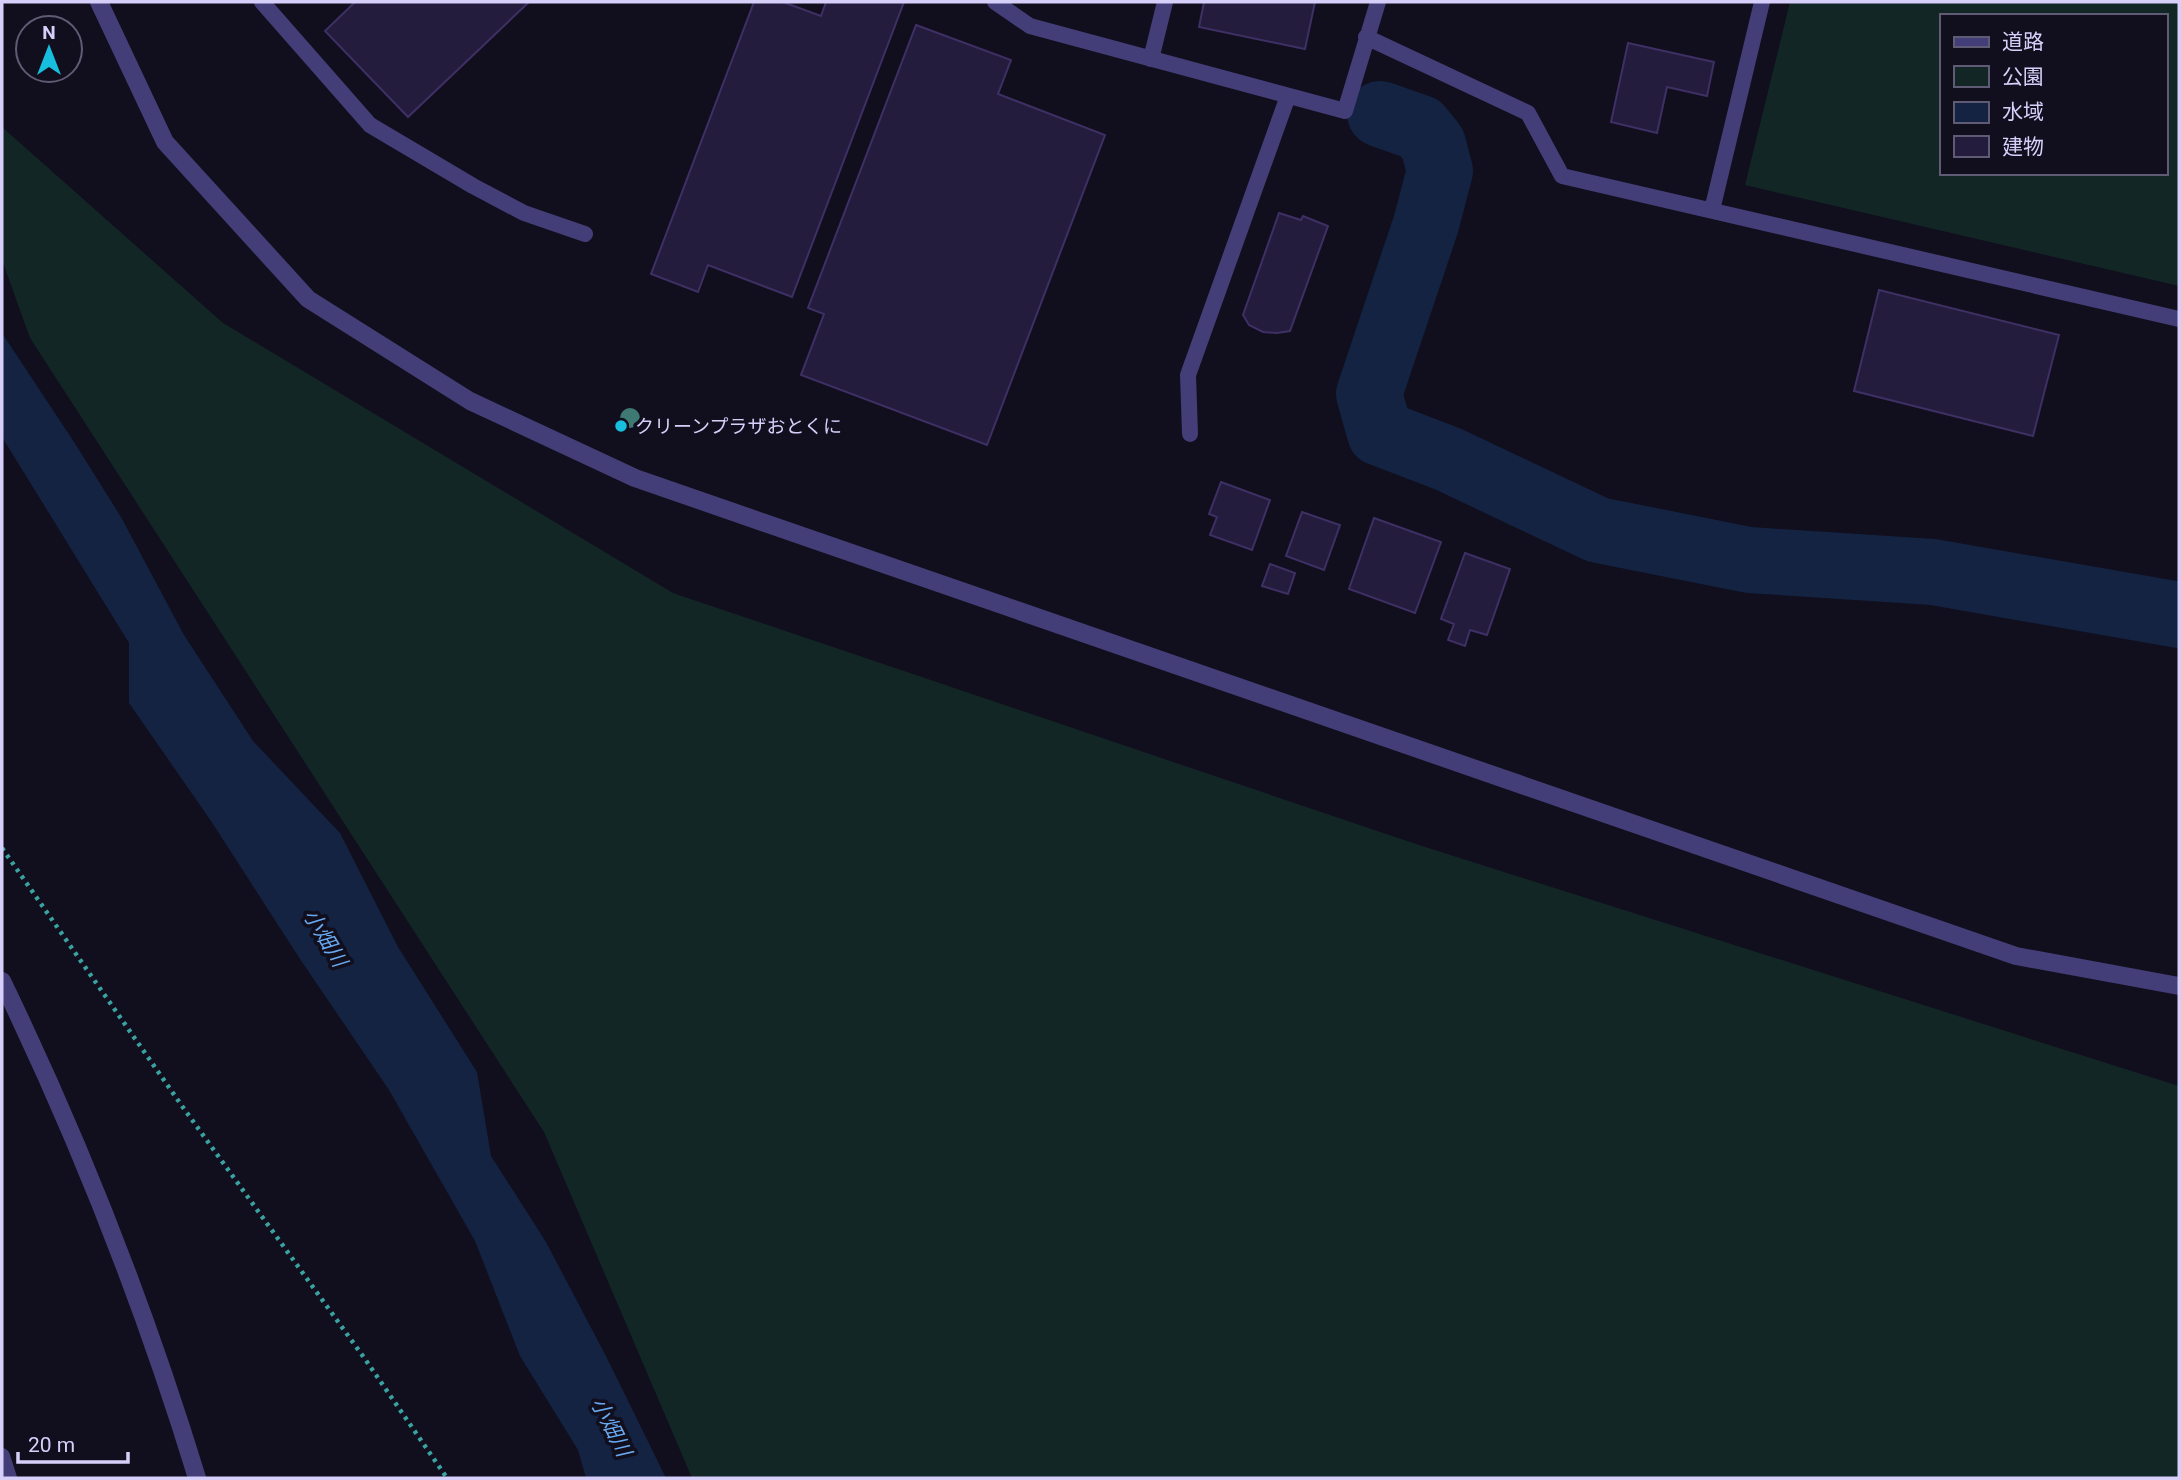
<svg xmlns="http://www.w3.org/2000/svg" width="2181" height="1480" viewBox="0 0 2181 1480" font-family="Roboto,'Noto Sans JP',sans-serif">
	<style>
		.green { fill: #122626; fill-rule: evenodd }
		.water { fill: #132341 }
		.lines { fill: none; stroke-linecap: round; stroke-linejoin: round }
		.river { stroke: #132341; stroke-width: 66 }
		.building { fill: #241c3c; stroke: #3e3065; stroke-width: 2 }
		.path { stroke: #3aa3a2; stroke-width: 4.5; stroke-dasharray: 3.5 5; stroke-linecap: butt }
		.service { stroke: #433e77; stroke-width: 16 }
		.minor { stroke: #433e77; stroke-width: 18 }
		.tertiary { stroke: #433e77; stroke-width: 18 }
		.tree { fill: #3f7974 }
		.poi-dot { fill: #18bedd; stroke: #110e1d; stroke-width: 2.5 }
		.labels { text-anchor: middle; stroke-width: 7; stroke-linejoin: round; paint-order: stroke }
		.poi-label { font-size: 19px; fill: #d6cffa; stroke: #110e1d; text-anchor: start }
		.water-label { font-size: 21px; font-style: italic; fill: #68a9ef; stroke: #110e1d }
	</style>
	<rect width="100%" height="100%" fill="#110e1d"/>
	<!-- green -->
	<path class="green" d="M1790 2H2179V286L1745 185ZM1941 16H2165V173H1941Z
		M2 127 223 323 673 593 1416 844 2179 1086V1478H692L544 1132 30 338 2 260Z"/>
	<!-- water -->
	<path class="water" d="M2 333 76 445 121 517 184 635 253 741 340 833 398 947 477 1072 491 1156 546 1242 607 1358 666 1478H586L578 1450 520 1356 475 1241 389 1090 300 959 211 821 129 703V643L2 437Z"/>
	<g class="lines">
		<!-- river -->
		<path class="river" d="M1380 114 1420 128 1433 144 1440 171 1426 224 1369 394 1380 433 1448 459 1598 530 1749 560 1933 572 2179 615"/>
	</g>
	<!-- building -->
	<path class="building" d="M355 2H529L408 117 325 31Z
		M754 2H783L821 16 826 2H904L792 297 708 265 698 292 651 274Z
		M1204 2H1315L1305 49 1199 27Z
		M916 25 1011 60 998 94 1105 135 987 445 801 375 824 314 808 308Z
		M1628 43 1714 62 1707 96 1667 87 1657 133 1611 122Z
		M1279 213 1301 220 1303 216 1328 226 1290 331 1277 333 1263 332 1249 325 1243 315Z
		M1879 290 2059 335 2033 436 1854 391Z
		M1221 482 1270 500 1252 550 1210 535 1217 517 1209 514Z
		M1302 512 1340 525 1324 570 1286 556Z
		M1374 518 1441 542 1415 613 1349 589Z
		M1465 553 1510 569 1487 635 1470 630 1465 646 1448 640 1454 624 1441 619Z
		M1270 564 1295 573 1288 594 1262 586Z"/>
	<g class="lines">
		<!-- path -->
		<path class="path" d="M2 848 182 1106 365 1359 447 1478"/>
		<!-- service -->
		<path class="service" d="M262 2 370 125 473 186 524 213 585 234
			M995 2 1030 26 1345 111 1378 2
			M1366 37 1528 113 1562 176 2179 319
			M1151 59 1165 2
			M1712 210 1762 2
			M1190 434 1188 375 1288 96
			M2 1456 9 1478"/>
		<!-- minor -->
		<path class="minor" d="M2 981C80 1142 145 1308 197 1478"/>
		<!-- tertiary -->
		<path class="tertiary" d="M99 2 165 142 308 299 470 401 635 478 1990 947 2016 956 2179 986"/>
	</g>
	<!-- trees -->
	<circle class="tree" cx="630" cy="418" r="10"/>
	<!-- markers -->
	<circle class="poi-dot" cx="621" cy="426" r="7"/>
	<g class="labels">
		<!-- poi labels -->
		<g class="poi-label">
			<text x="635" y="433">クリーンプラザおとくに</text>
		</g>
		<!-- water labels -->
		<g class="water-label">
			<text transform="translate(325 938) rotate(59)" y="7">小畑川</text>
			<text transform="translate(611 1427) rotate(63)" y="7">小畑川</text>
		</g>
	</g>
	<!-- border -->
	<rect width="2181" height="1480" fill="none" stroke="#d6cffa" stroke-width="7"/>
	<!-- legend -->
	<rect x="1940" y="14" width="228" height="161" fill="#110e1d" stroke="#605b75" stroke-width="2"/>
	<rect x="1954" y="37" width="35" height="10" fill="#433e77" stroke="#605b75" stroke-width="2"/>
	<text x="2002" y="49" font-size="21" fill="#d6cffa">道路</text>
	<rect x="1954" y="66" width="35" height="21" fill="#122626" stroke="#605b75" stroke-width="2"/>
	<text x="2002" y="84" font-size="21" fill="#d6cffa">公園</text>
	<rect x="1954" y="102" width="35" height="21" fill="#132341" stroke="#605b75" stroke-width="2"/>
	<text x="2002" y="119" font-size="21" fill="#d6cffa">水域</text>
	<rect x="1954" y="136" width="35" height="21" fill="#241c3c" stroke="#605b75" stroke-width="2"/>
	<text x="2002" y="154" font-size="21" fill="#d6cffa">建物</text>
	<!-- north arrow -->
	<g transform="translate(49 49)"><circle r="33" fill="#110e1d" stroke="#605b75" stroke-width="2"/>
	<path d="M0-5L12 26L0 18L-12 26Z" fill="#18bedd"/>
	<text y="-10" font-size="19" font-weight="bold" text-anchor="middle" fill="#d6cffa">N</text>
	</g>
	<!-- scale -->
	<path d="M18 1452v10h110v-10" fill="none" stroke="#d6cffa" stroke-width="3.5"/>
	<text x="28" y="1452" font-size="21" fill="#d6cffa" stroke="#110e1d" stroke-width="5" paint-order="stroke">20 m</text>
</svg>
